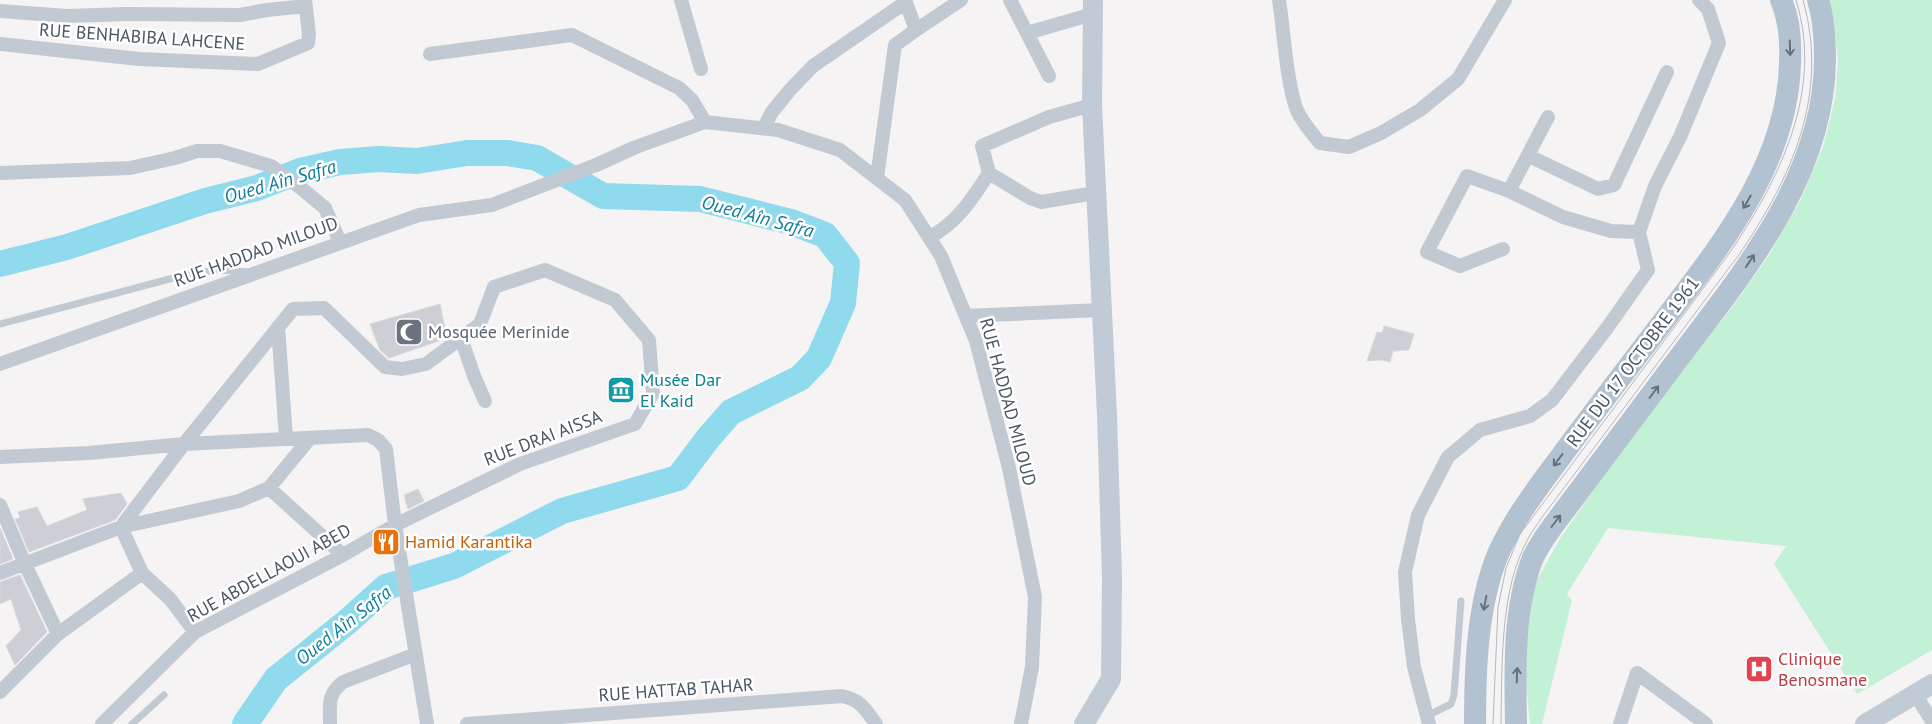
<svg xmlns="http://www.w3.org/2000/svg" width="1932" height="724" viewBox="0 0 1932 724" font-family="'PT Sans',sans-serif">
	<style>
		.green { fill: #c3f1d5 }
		.lines { fill: none; stroke-linecap: round; stroke-linejoin: round }
		.river { stroke: #90daee; stroke-width: 26 }
		.building { fill: #cdcfd5; stroke: #d7d9de }
		.lane { stroke: #c1cad2; stroke-width: 7 }
		.street { stroke: #c1cad2; stroke-width: 14 }
		.secondary { stroke: #c1cbd6; stroke-width: 20 }
		.primary { stroke: #b3c2d1; stroke-width: 22 }
		.tram { stroke: #b5b8bd; stroke-width: 1 }
		.oneway { stroke: #64717d }
		.labels { text-anchor: middle; stroke-width: 5; stroke-linejoin: round; paint-order: stroke }
		.street-label { font-size: 18px; fill: #4a5661; stroke: #fff }
		.worship-label { font-size: 18px; fill: #5b616d; stroke: #fff; text-anchor: start }
		.culture-label { font-size: 18px; fill: #0d838f; stroke: #fff; text-anchor: start }
		.food-label { font-size: 18px; fill: #c56008; stroke: #fff; text-anchor: start }
		.health-label { font-size: 18px; fill: #be3a42; stroke: #fff; text-anchor: start }
		.water-label { font-size: 19px; font-style: italic; fill: #0c7c9b; stroke: #fff }
	</style>
	<rect width="100%" height="100%" fill="#f5f3f3"/>
	<!-- green -->
	<path class="green" d="M1829 0H1932V650L1857 694 1774 564 1786 546 1608 528 1567 594 1572 600 1542 724H1530L1524 663 1534 585 1561 537 1597 485 1642 423 1736 302 1769 255 1801 199 1823 147 1835 99 1838 61 1834 25Z"/>
	<g class="lines">
		<!-- river -->
		<path class="river" d="M0 264 67 247 205 201 257 188 300 171 340 162 379 159 417 161 467 153H508L537 158 603 196 700 199 791 222 825 235 847 263 843 303 819 358 800 378 731 412 709 437 678 478 562 511 454 566 386 587 347 622 276 679 245 724"/>
	</g>
	<!-- building -->
	<path class="building" d="M440 304 447 338 389 358 380 350 370 324Z
		M1384 326 1414 334 1409 350 1393 351 1390 362 1382 360 1367 361 1377 332 1382 333Z
		M418 489 424 501 408 509 404 495Z
		M121 493 127 504 115 520 29 552 15 519 20 518 18 512 37 507 47 526 87 510 83 499Z
		M0 528 13 559 0 564Z
		M20 575 47 632 15 665 6 646 21 630 11 599 0 604V582Z"/>
	<g class="lines">
		<!-- lane -->
		<path class="lane" d="M0 324 192 273 219 270 250 272
			M1427 716 1451 704 1454 695 1461 601
			M132 724 164 695"/>
		<!-- street -->
		<path class="street" d="M681 0 701 69
			M905 0 916 30 961 0
			M1010 0 1049 76
			M1279 0C1284 32 1286 78 1296 108 1301 121 1311 132 1320 143L1349 147 1381 133 1420 110 1458 79 1505 0
			M0 11 67 16 127 14 240 15 267 10 306 6
			M1027 33 1093 14
			M0 44 139 59 258 64 308 43 309 34 305 0
			M430 54 572 35 679 88 692 100 705 122
			M1092 105 1049 117 982 146 989 173 1030 198 1041 202 1095 193
			M764 127 772 112 789 91 813 66 906 2
			M1529 156 1598 189 1614 185 1667 72
			M0 173 130 168 175 158 197 151H220L271 166 301 188 325 208 340 242
			M877 178 895 45 916 30
			M1509 191 1548 117
			M930 237C958 222 972 199 989 173
			M1503 249 1460 266 1427 252 1467 176 1509 191 1563 217 1611 231 1639 232
			M966 316 1101 310
			M278 327 286 438
			M461 338 474 376 485 401
			M0 364 419 215 492 205 596 165 636 147 705 122 778 130 840 150 905 200 941 256 976 341 1009 468 1035 597 1032 667 1021 724
			M0 457 89 453 184 444 368 435 378 440 386 449 395 525 427 724
			M269 488 343 555
			M0 505 24 562 58 634
			M0 573 121 527 239 501 269 488 310 438
			M0 692 58 634 142 573
			M1915 694 1932 721
			M102 724 195 632 343 555 395 525 520 464 635 424 653 393 649 340 615 300 545 270 494 287 480 324 426 364 402 369 385 367 324 308 293 309 184 444 121 527 142 573 170 599 195 632
			M330 724C330 705 327 694 343 682L416 654
			M467 724 842 696C861 700 865 709 876 724
			M1429 724 1414 667 1408 619 1405 572 1418 515 1448 457 1480 430 1530 416 1552 400 1607 328 1648 270 1639 232 1655 186 1680 137 1719 43 1708 9 1699 0
			M1620 724 1637 673 1706 724"/>
		<!-- secondary -->
		<path class="secondary" d="M1084 724 1111 679 1112 577 1107 415 1092 105 1093 0
			M1865 724 1932 684"/>
		<!-- primary -->
		<path class="primary" d="M1475 724C1475 669 1477 605 1498 554 1514 518 1539 486 1562 455 1594 412 1626 370 1659 327 1717 250 1787 167 1790 64 1791 43 1790 20 1781 0
			M1516 724C1515 670 1513 611 1532 560 1537 548 1545 537 1552 527 1593 472 1634 418 1675 363 1742 274 1824 178 1825 60 1825 40 1824 19 1818 0"/>
		<!-- tram -->
		<path class="tram" d="M1493 724 1498 607 1506 568 1520 534 1731 251C1780 178 1824 90 1796 0
			M1501 724C1502 670 1500 598 1523 549 1528 537 1536 526 1543 516L1738 256C1791 179 1830 95 1803 0"/>
	</g>
	<!-- one-way arrows -->
	<defs><path id="oneway-shaft" d="M-6 0H5M1.5-3L5.5 0L1.5 3" fill="none" stroke-width="1.6" stroke-linecap="round" stroke-linejoin="round" transform="scale(1.25)"/></defs>
	<g class="oneway">
		<use href="#oneway-shaft" transform="translate(1790 48) rotate(88)"/>
		<use href="#oneway-shaft" transform="translate(1747 202) rotate(120)"/>
		<use href="#oneway-shaft" transform="translate(1750 261) rotate(-56)"/>
		<use href="#oneway-shaft" transform="translate(1654 392) rotate(-53)"/>
		<use href="#oneway-shaft" transform="translate(1558 460) rotate(127)"/>
		<use href="#oneway-shaft" transform="translate(1556 521) rotate(-53)"/>
		<use href="#oneway-shaft" transform="translate(1485 603) rotate(101)"/>
		<use href="#oneway-shaft" transform="translate(1517 675) rotate(-88)"/>
	</g>
	<!-- icons -->
	<defs>
		<g id="mosque-square" transform="scale(1.4375)"><rect x="-9" y="-9" width="18" height="18" rx="4" fill="#6b7280" stroke="#fff"/><path d="M3.5-4.9A6 6 0 1 0 3.5 4.9A5 5 0 1 1 3.5-4.9Z" fill="#fff"/></g>
		<g id="museum-square" transform="scale(1.4375)"><rect x="-9" y="-9" width="18" height="18" rx="4" fill="#0f9aa8" stroke="#fff"/><path d="M0-6L6-3V-2H-6V-3ZM-5-1h2V3h-2ZM-1-1h2V3h-2ZM3-1h2V3H3ZM-6 4H6V6H-6Z" fill="#fff"/></g>
		<g id="restaurant-square" transform="scale(1.4375)"><rect x="-9" y="-9" width="18" height="18" rx="4" fill="#e8710a" stroke="#fff"/><path d="M-5-6h1v4h1v-4h1v4h1v-4h1v5L-1.5 .5V6h-2V.5L-5-1ZM5-6V6H3V1.5H1.5Q1.5-4 5-6Z" fill="#fff"/></g>
		<g id="hospital-square" transform="scale(1.4375)"><rect x="-9" y="-9" width="18" height="18" rx="4" fill="#e0444e" stroke="#fff"/><path d="M-5-5h3v3.5h4V-5h3V5h-3V1.5h-4V5h-3Z" fill="#fff"/></g>
	</defs>
	<g fill-rule="evenodd">
		<use href="#mosque-square" x="409" y="332"/>
		<use href="#museum-square" x="621" y="390"/>
		<use href="#restaurant-square" x="386" y="542"/>
		<use href="#hospital-square" x="1759" y="669"/>
	</g>
	<g class="labels">
		<!-- street labels -->
		<g class="street-label">
			<text transform="translate(142 37) rotate(4)" y="6">RUE BENHABIBA LAHCENE</text>
			<text transform="translate(256 252) rotate(-20)" y="6">RUE HADDAD MILOUD</text>
			<text transform="translate(1633 362) rotate(-53)" y="6">RUE DU 17 OCTOBRE 1961</text>
			<text transform="translate(1008 402) rotate(75)" y="6">RUE HADDAD MILOUD</text>
			<text transform="translate(543 438) rotate(-21)" y="6">RUE DRAI AISSA</text>
			<text transform="translate(269 573) rotate(-29)" y="6">RUE ABDELLAOUI ABED</text>
			<text transform="translate(676 690) rotate(-4)" y="6">RUE HATTAB TAHAR</text>
		</g>
		<!-- worship labels -->
		<g class="worship-label">
			<text x="428" y="338">Mosquée Merinide</text>
		</g>
		<!-- culture labels -->
		<g class="culture-label">
			<text x="640" y="386">Musée Dar<tspan x="640" dy="21">El Kaid</tspan></text>
		</g>
		<!-- food labels -->
		<g class="food-label">
			<text x="405" y="548">Hamid Karantika</text>
		</g>
		<!-- health labels -->
		<g class="health-label">
			<text x="1778" y="665">Clinique<tspan x="1778" dy="21">Benosmane</tspan></text>
		</g>
		<!-- water labels -->
		<g class="water-label">
			<text transform="translate(280 181) rotate(-16)" y="7">Oued Aîn Safra</text>
			<text transform="translate(758 216) rotate(15)" y="7">Oued Aîn Safra</text>
			<text transform="translate(343 625) rotate(-38)" y="7">Oued Aîn Safra</text>
		</g>
	</g>
</svg>
